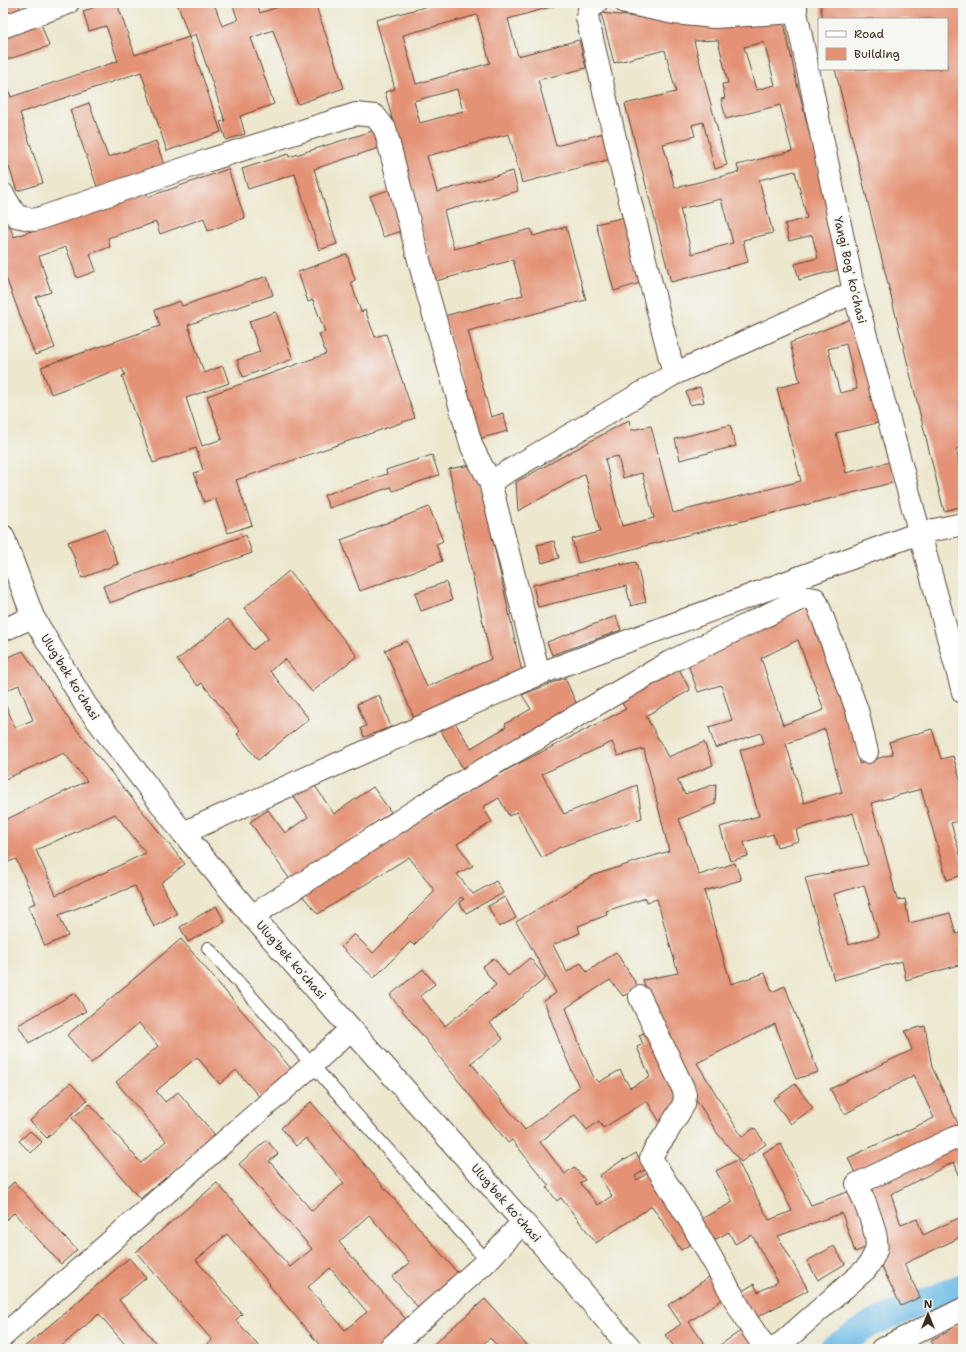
<svg xmlns="http://www.w3.org/2000/svg" width="966" height="1352" viewBox="0 0 966 1352" font-family="'Shantell Sans',sans-serif">
	<style>
		.lines { fill: none; stroke-linecap: round; stroke-linejoin: round }
		.canal { stroke: #6dbce7; stroke-width: 26 }
		.building { fill: #e49274; fill-rule: evenodd }
		.service-casing { stroke: #564638; stroke-width: 14 }
		.minor-casing { stroke: #564638; stroke-width: 24 }
		.tertiary-casing { stroke: #564638; stroke-width: 24 }
		.service { stroke: #fff; stroke-width: 12 }
		.minor { stroke: #fff; stroke-width: 22 }
		.tertiary { stroke: #fff; stroke-width: 22 }
		.labels { text-anchor: middle; stroke-width: 4; stroke-linejoin: round; paint-order: stroke }
		.street-label { font-size: 12px; fill: #3b2a1e; stroke: #f6f6f2 }
	</style>
	<rect width="100%" height="100%" fill="#f6f6f2"/>
	<filter id="ink" filterUnits="userSpaceOnUse"><feTurbulence type="fractalNoise" baseFrequency=".025" numOctaves="2"/><feDisplacementMap in="SourceGraphic" scale="8" xChannelSelector="R" yChannelSelector="G"/><feConvolveMatrix kernelMatrix="1 2 1 2 8 2 1 2 1" color-interpolation-filters="sRGB"/></filter>
	<filter id="wash" filterUnits="userSpaceOnUse"><feTurbulence type="fractalNoise" baseFrequency=".012" numOctaves="4" result="noise"/><feDisplacementMap in="SourceGraphic" scale="16" xChannelSelector="R" yChannelSelector="G"/><feGaussianBlur stdDeviation="0.9" result="paint"/><feColorMatrix in="noise" values="0 0 0 0 0 0 0 0 0 0 0 0 0 0 0 0 0 1.4 0 .05"/><feComposite in="paint" operator="in"/></filter>
	<g filter="url(#wash)">
		<rect width="100%" height="100%" fill="#ece7cd"/>
		<g class="lines">
			<!-- canal -->
			<path class="canal" d="M832 1349 871 1324 963 1286"/>
		</g>
		<g id="blocks">
			<!-- building -->
			<path class="building" d="M3 3H18L23 15 3 23Z
				M98 3H117L135 55 189 37 221 132 167 151 141 72 20 113 43 183 17 191 3 149V74L11 97 118 61 106 26 89 31 83 11 99 6Z
				M177 3H214L222 26 238 20 232 3H256L260 13 290 3H315L344 88 298 104 273 30 251 38 274 104 240 116 245 134 226 140 220 122 225 121 196 34 189 37Z
				M440 3H473L474 7 488 3H565L508 19 518 56 579 40 586 68 538 80 556 146 604 133 611 159 522 183 509 134 427 156 437 192 513 171 518 191 444 211 454 249 531 229 533 236 566 227 586 300 468 331 491 417 503 413 508 431 478 439 444 316 523 295 513 260 436 281 385 92 395 89 376 20ZM477 15 490 63 416 84 403 35ZM457 89 463 111 420 123 414 101Z
				M820 3H963V447L956 449 963 479V506L944 511 835 69H947V19H823Z
				M601 13 689 23 783 17 796 80 844 268 799 280 795 264 818 258 812 235 789 241 785 224 807 218 795 171 759 180 773 233 743 240 748 262 671 282 625 104 676 92 665 50 614 63ZM718 40 728 83 722 84 725 98 721 99 726 119 780 105 792 151 737 165 739 172 675 188 663 144 695 136 692 125 703 122 715 169 727 165 694 41ZM764 42 775 85 756 90 744 47ZM721 199 733 243 692 254 680 209Z
				M40 21 49 46 3 61V33Z
				M89 103 108 157 156 141 164 165 98 189 70 110Z
				M379 129 385 146 314 169 337 244 319 250 295 174 248 189 242 169 288 154 289 157Z
				M228 169 245 218 208 231 204 218 160 234 156 222 108 238 110 247 90 254 96 271 77 278 66 247 39 256 51 292 36 297 55 348 35 355 3 270V210L14 237 146 192 148 197Z
				M395 188 408 229 383 237 370 196Z
				M625 217 643 282 614 291 596 224Z
				M347 254 355 280 351 282 361 312 365 310 375 337 386 334 415 418 236 480 252 525 228 533 215 498 204 502 194 473 203 470 196 448 153 463 122 376 125 375 122 368 51 394 41 367 160 326 155 310 180 301 182 306 267 276 273 295 188 325 204 373 223 366 229 383 186 398 202 446 222 439 207 396 326 354 319 334 325 332 313 300 308 302 298 272Z
				M276 312 293 359 243 377 237 360 260 352 249 321Z
				M854 318 881 422 836 433 846 473 890 462 895 482 578 563 572 539 600 532 585 474 518 511 516 482 629 420 631 430 651 426 673 513 801 481 777 388 800 382 790 343ZM846 344 857 389 840 393 828 349ZM618 456 623 478 642 473 654 518 622 526 605 459Z
				M700 387 704 402 690 405 686 392Z
				M730 425 736 446 680 460 675 439Z
				M432 455 439 475 393 491 391 487 329 508 324 495 387 474 386 470Z
				M476 464 522 672 414 718 385 650 407 641 427 687 491 659 449 469Z
				M429 507 443 541 436 544 442 561 360 591 341 540Z
				M105 529 118 564 82 578 68 542Z
				M246 535 252 553 109 603 103 586Z
				M554 541 559 558 542 563 537 545Z
				M636 562 646 602 631 606 626 586 538 607 533 585 621 563V565Z
				M289 571 357 656 312 692 285 659 270 671 309 719 258 760 237 734 240 731 202 683 198 686 177 660 228 619 253 650 268 638 244 608Z
				M446 582 452 600 421 611 415 593Z
				M812 605 853 716 859 764 893 754 889 742 932 729 941 759 953 756 963 790V820L951 823 963 865V875L947 880 921 789 871 803 887 860 897 900 905 899 909 923 950 913 956 934 963 932V964L906 980 902 961 834 980 805 878 868 865 853 813 796 830 799 841 777 847 773 834 744 842 748 856 730 861 720 827 759 816 740 750 764 743 761 733 715 748 709 727 732 720 721 685 698 692 687 662ZM798 640 824 710 783 725 761 658ZM825 729 842 792 804 803 786 744ZM864 885 879 936 849 945 834 894Z
				M616 616 621 630 552 655 547 642Z
				M23 651 72 724 185 864 161 883 177 914 154 927 135 886 59 915 68 936 45 946 28 906 36 903 16 859 3 864V821L87 781 64 753 3 780V699L15 727 33 720 19 685 3 692V659ZM115 814 146 853 56 895 36 850Z
				M678 667 690 690 646 716 668 757 704 742 713 765 677 780 685 794 716 784 715 804 679 819 699 875 735 863 741 880 704 891 731 984 765 973 772 992 785 986 818 1072 796 1079 775 1024 697 1063 742 1137 754 1128 766 1144 741 1162 718 1134 692 1093 669 1051 643 980 678 973 657 899 647 902 646 898 606 911 607 915 578 926 580 933 553 945 567 972 581 963 587 972 616 952 639 988 623 996 610 980 566 1008 579 1043 593 1076 599 1082 620 1070 630 1088 650 1077 637 1047 643 1044 639 1035 651 1030 681 1092 664 1129 647 1101 603 1128 599 1121 587 1130 575 1115 540 1142 565 1174 574 1167 585 1180 580 1183 598 1205 612 1196 599 1176 624 1159 625 1160 636 1153 646 1169 635 1176 637 1180 654 1169 700 1238 681 1250 652 1206 596 1243 561 1198 557 1201 547 1188 549 1186 512 1140 508 1143 390 995 423 969 435 984 420 996 445 1026 496 985 482 967 494 958 508 976 530 958 546 978 490 1023 503 1039 471 1063 525 1130 579 1087 563 1051 544 1001 556 993 525 936 516 922 594 875 669 851 644 749 618 756 612 742 542 774 564 814 637 785 642 818 560 847 542 858 516 812 509 816 499 798 483 807 492 822 457 844 473 866 457 874 473 894 496 881 503 893 466 913 459 902 464 899 461 897 414 945 410 942 374 978 341 947 354 934 373 953 435 891 409 857 318 914 300 893 473 789 514 766 626 709 619 699Z
				M565 678 577 705 465 772 441 731 455 723 471 748 506 727 505 724 531 709 522 695Z
				M379 695 391 727 364 737 361 728 366 726 357 704Z
				M313 783 334 814 373 787 391 812 291 881 250 822 268 810 285 833 308 817 293 796Z
				M505 897 516 918 499 927 488 906Z
				M216 906 225 922 188 942 180 927Z
				M181 939 294 1072 261 1099 236 1070 220 1084 197 1057 156 1091 165 1102 178 1092 216 1136 140 1199 72 1118 90 1104 141 1163 166 1141 116 1082 158 1046 139 1023 91 1063 67 1035Z
				M75 993 86 1011 29 1043 18 1025Z
				M925 1026 932 1067 961 1130 857 1177 848 1158 934 1118 914 1075 845 1114 830 1089 912 1050 905 1031Z
				M70 1083 87 1100 47 1138 30 1121Z
				M795 1084 813 1108 791 1124 773 1100Z
				M311 1102 462 1278 422 1312 392 1277 410 1263 369 1215 339 1242 409 1323 379 1349H323L269 1285 270 1284 227 1234 196 1260 242 1314 236 1320 261 1349H202L212 1340 136 1252 217 1183 290 1267 312 1249 239 1164 267 1140 278 1154 269 1161 312 1211 344 1183 306 1138 296 1146 281 1128ZM330 1268 367 1312 345 1330 308 1287Z
				M30 1131 42 1142 31 1153 19 1141Z
				M963 1138V1185L954 1162 891 1194 901 1225 917 1219 923 1235 963 1216V1236L904 1264 920 1297 901 1306 877 1257 887 1252 864 1184Z
				M781 1144 811 1205 853 1190 872 1245 855 1252 842 1213 778 1236 808 1290 750 1321 735 1295 754 1284 758 1292 778 1282 752 1235 735 1244 729 1232 707 1244 695 1222 733 1202 716 1171 737 1160 769 1220 792 1211 763 1153Z
				M14 1182 77 1250 61 1264 14 1213 3 1222V1192Z
				M834 1246 845 1264 818 1280 807 1261Z
				M129 1258 146 1278 119 1300 161 1349H129L99 1314 58 1349H22Z
				M715 1273 730 1294 689 1322 708 1349H676L665 1335 681 1324 668 1305Z
				M485 1299 530 1349H500L490 1338 477 1349H428Z
				M963 1322V1349H935L931 1340 951 1330 950 1327Z
				M748 1326 757 1349H714Z
				M918 1343 921 1349H906Z"/>
		</g>
	</g>
	<g filter="url(#ink)">
		<use href="#blocks" fill-opacity="0" stroke="#564638" stroke-width="1"/>
		<g class="lines">
			<!-- service casing -->
			<g class="service-casing">
				<path id="service" d="M208 948 487 1261"/>
			</g>
			<!-- minor casing -->
			<g class="minor-casing">
				<path id="minor" d="M596 3 589 10 587 17 622 169 674 374
					M626 3 674 13 714 17 796 12
					M796 3V12L854 292 963 692
					M3 27 68 3
					M3 194 16 216 35 220 209 160 356 114 375 116 385 129 427 291 472 447 490 482 539 674
					M490 482 674 374 854 292
					M3 630 33 617
					M183 833 539 674 919 533 963 524
					M252 916 438 796 670 662 802 598H810L815 599 818 605 857 710 867 752
					M640 997 683 1088 685 1095 684 1104 666 1134 654 1151 651 1158 691 1222 747 1321 766 1349
					M3 1336 312 1065 351 1029
					M389 1349 487 1261 523 1222
					M775 1349 866 1269C870 1263 874 1257 876 1250 880 1236 863 1198 857 1184L957 1137
					M882 1349 963 1309"/>
			</g>
			<!-- tertiary casing -->
			<g class="tertiary-casing">
				<path id="tertiary" d="M3 536 33 617 85 704 183 833 252 916 351 1029 523 1222 631 1349"/>
			</g>
			<!-- service -->
			<use href="#service" class="service"/>
			<!-- minor -->
			<use href="#minor" class="minor"/>
			<!-- tertiary -->
			<use href="#tertiary" class="tertiary"/>
		</g>
	</g>
	<g class="labels">
		<!-- street labels -->
		<g class="street-label">
			<text transform="translate(850 270) rotate(77)" y="4">Yangi Bogʻ koʻchasi</text>
			<text transform="translate(70 677) rotate(58)" y="4">Ulugʻbek koʻchasi</text>
			<text transform="translate(291 960) rotate(49)" y="4">Ulugʻbek koʻchasi</text>
			<text transform="translate(506 1203) rotate(49)" y="4">Ulugʻbek koʻchasi</text>
		</g>
	</g>
	<!-- margin -->
	<rect width="966" height="1352" fill="none" stroke="#f6f6f2" stroke-width="16"/>
	<!-- legend -->
	<rect x="818" y="18" width="130" height="52" fill="#f6f6f2" stroke="#aba49d"/>
	<rect x="826" y="31" width="20" height="6" fill="#ffffff" stroke="#aba49d"/>
	<text x="854" y="38" font-size="12" fill="#3b2a1e">Road</text>
	<rect x="826" y="48" width="20" height="12" fill="#e49274" stroke="#aba49d"/>
	<text x="854" y="58" font-size="12" fill="#3b2a1e">Building</text>
	<!-- north arrow -->
	<g transform="translate(928 1314)" stroke="#f6f6f2" stroke-width="3" paint-order="stroke">
	<path d="M0-3L7 15L0 10L-7 15Z" fill="#3b2a1e"/>
	<text y="-6" font-size="11" font-weight="bold" text-anchor="middle" fill="#3b2a1e">N</text>
	</g>
</svg>
